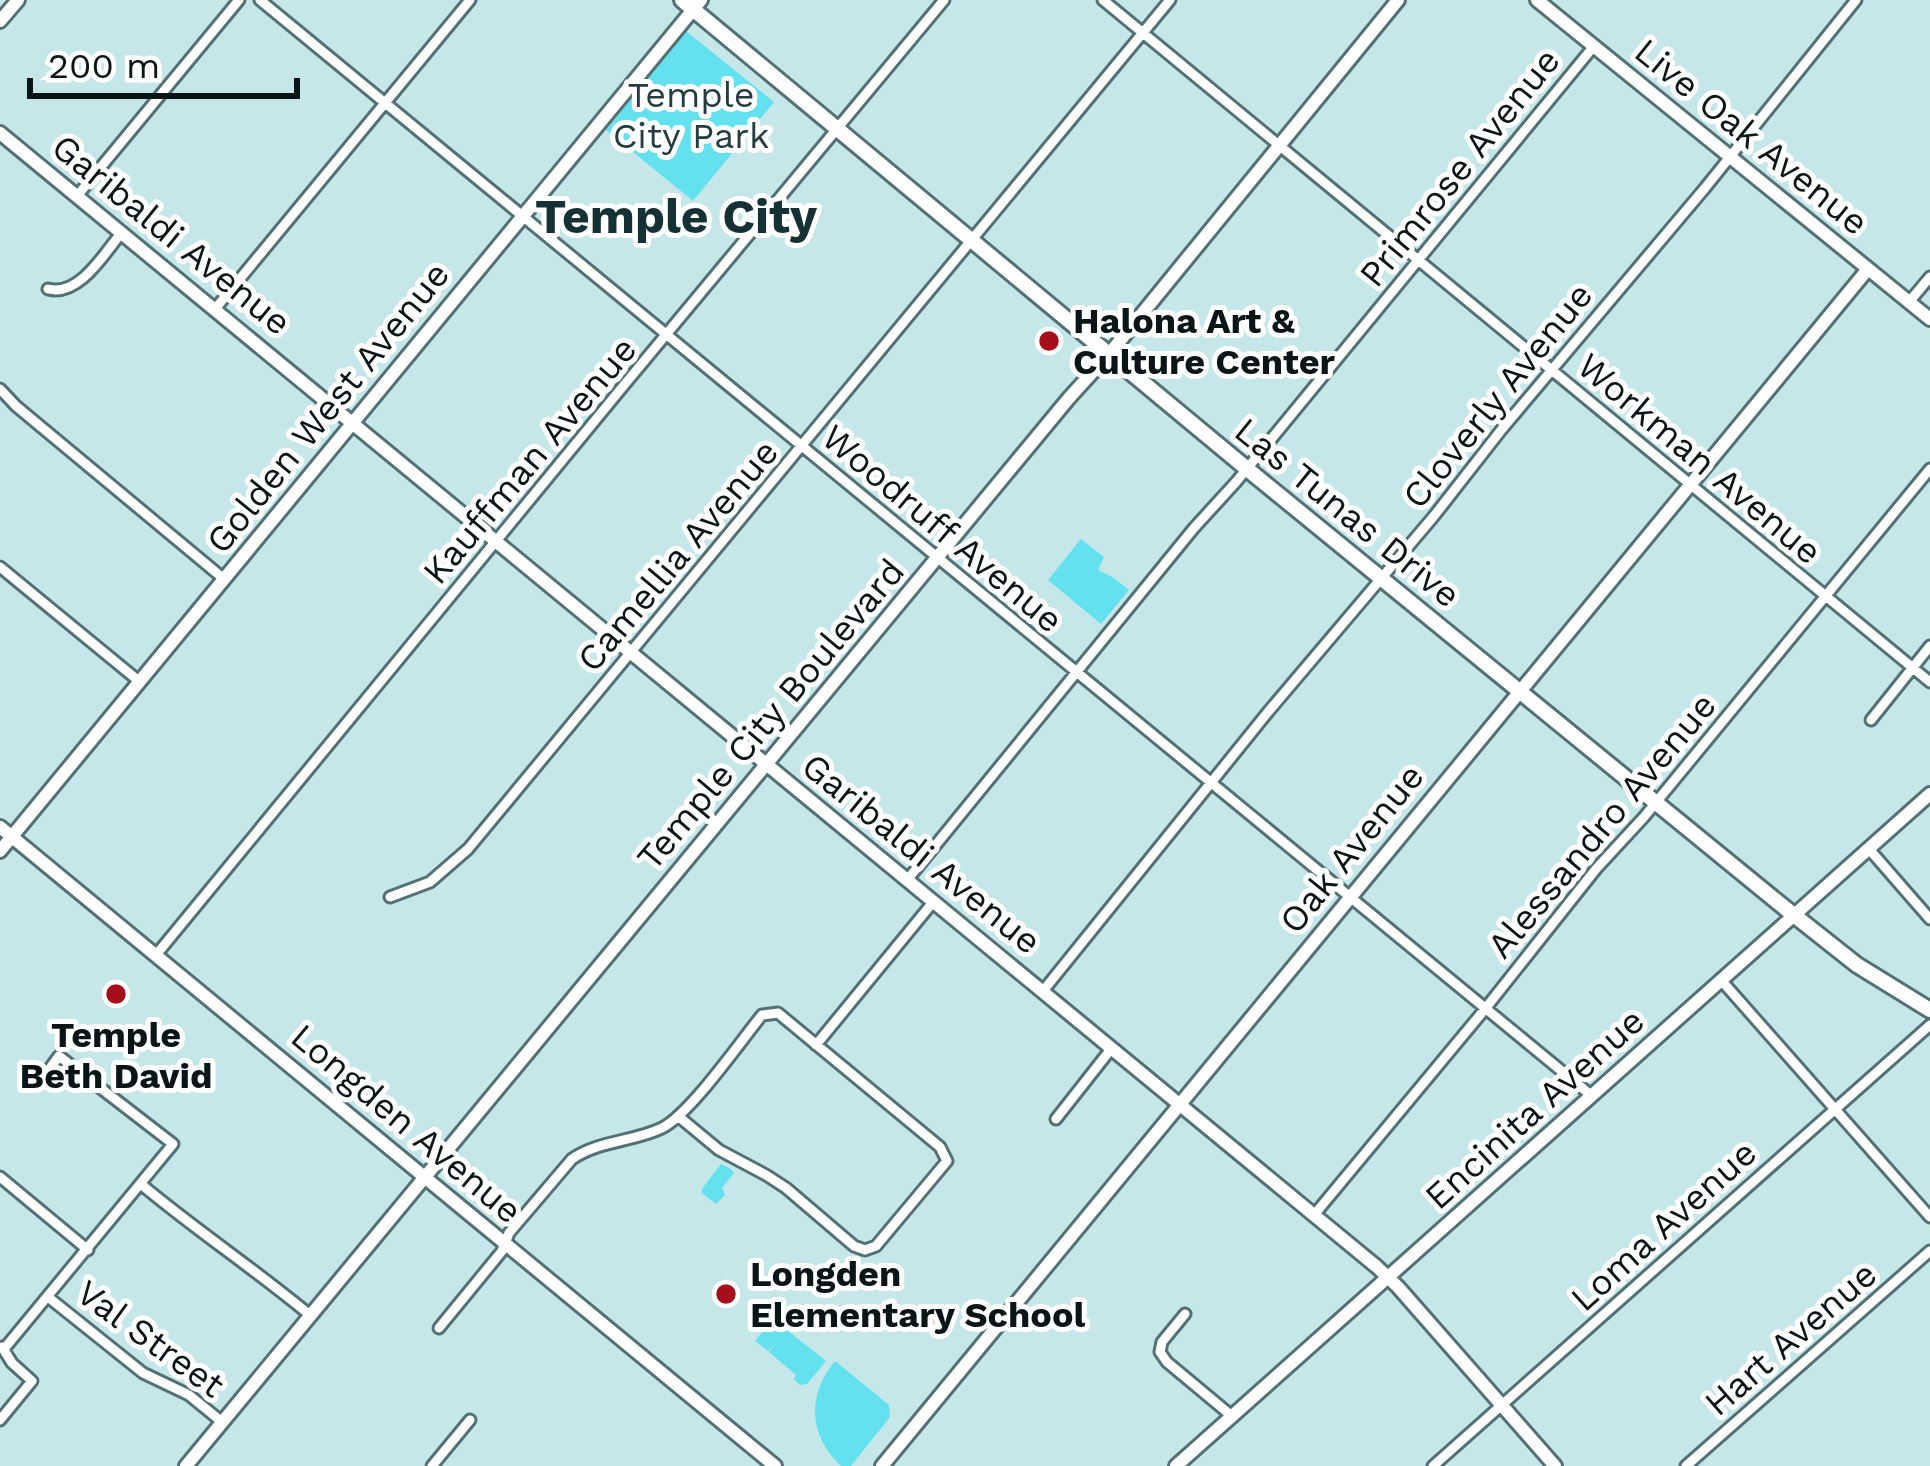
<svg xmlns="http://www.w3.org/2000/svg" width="1930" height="1466" viewBox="0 0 1930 1466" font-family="'Work Sans',sans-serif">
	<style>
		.green { fill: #63e1ef }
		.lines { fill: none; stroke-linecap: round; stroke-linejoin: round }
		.street-casing { stroke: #537174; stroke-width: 15 }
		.secondary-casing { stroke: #537174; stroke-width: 18 }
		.primary-casing { stroke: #537174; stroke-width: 20 }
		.street { stroke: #fff; stroke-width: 9 }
		.secondary { stroke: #fff; stroke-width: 12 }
		.primary { stroke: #fff; stroke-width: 14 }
		.poi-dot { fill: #a60e1c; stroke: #fff; stroke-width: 4.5 }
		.labels { text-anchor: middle; stroke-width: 10; stroke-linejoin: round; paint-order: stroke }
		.park-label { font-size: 36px; fill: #243d40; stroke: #fff }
		.street-label { font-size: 36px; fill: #091517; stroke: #fff }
		.poi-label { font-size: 36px; font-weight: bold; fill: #091517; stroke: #fff; text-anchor: start }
		.district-label { font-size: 48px; font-weight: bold; fill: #153135; stroke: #fff }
	</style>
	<rect width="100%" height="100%" fill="#c6e7ea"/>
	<!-- green -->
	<path class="green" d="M686 31 774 102 693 201 606 130Z
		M1081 539 1104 557 1098 570 1114 578 1129 590 1101 624 1048 580Z
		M721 1164 731 1169 734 1173 722 1188 725 1195 716 1204 702 1193V1189Z
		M773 1319 826 1361 807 1384 800 1385 794 1379 796 1375 769 1352 775 1344 768 1351 755 1341Z
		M835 1361 889 1405 890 1417 851 1466H841C808 1435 807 1395 835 1361Z"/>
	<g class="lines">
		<!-- street casing -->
		<g class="street-casing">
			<path id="street" d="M260 0 1592 1096
				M1103 0 1930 682
				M77 196 239 0
				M48 289C79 297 104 254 122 232
				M1909 302 1930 277
				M215 309 470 0
				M0 389 16 406 224 579
				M0 567 140 682
				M1871 720 1930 646
				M1869 849 1930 919
				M908 879 1194 528 1236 482 1594 46
				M390 897 430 882 468 849 1170 0
				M156 955 620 390 944 0
				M1721 980 1930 1217
				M1043 991 1268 712 1434 516 1502 429 1705 188 1856 0
				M816 1045 934 901
				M1056 1119 1111 1049
				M0 1177 88 1250
				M142 1185C197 1231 256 1270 311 1316
				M1314 1215 1485 1009 1596 869 1644 817 1930 469
				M48 1297 143 1373 189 1395 222 1422
				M1185 1314 1162 1342 1160 1352 1167 1362 1233 1417
				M439 1328 502 1251 509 1233 572 1159C600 1140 633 1142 662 1128 690 1114 740 1042 762 1015L778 1013 940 1147 947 1161 876 1246 865 1250 854 1246 786 1188 766 1175 719 1150 678 1116
				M4 1349 173 1144 59 1056 40 1082
				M0 1420 32 1381 12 1363 2 1347
				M432 1466 470 1420
				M1433 1466 1930 1025
				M1686 1466 1930 1251"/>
		</g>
		<!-- secondary casing -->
		<g class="secondary-casing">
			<path id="secondary" d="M1537 0 1930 319
				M0 21 18 0
				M0 133 1377 1267 1398 1287 1555 1466
				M0 827 775 1466
				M0 851 701 0
				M186 1466 1069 398 1110 353 1398 0
				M882 1466 1868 269
				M1176 1466 1930 794"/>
		</g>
		<!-- primary casing -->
		<g class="primary-casing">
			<path id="primary" d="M682 0 1246 468 1785 908 1857 965 1930 1010"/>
		</g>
		<!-- street -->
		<use href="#street" class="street"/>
		<!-- secondary -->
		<use href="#secondary" class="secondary"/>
		<!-- primary -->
		<use href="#primary" class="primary"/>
	</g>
	<!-- markers -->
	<g class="poi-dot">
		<circle cx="1049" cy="341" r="12"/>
		<circle cx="116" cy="994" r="12"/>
		<circle cx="726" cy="1294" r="12"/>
	</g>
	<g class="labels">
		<!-- park labels -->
		<g class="park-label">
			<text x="691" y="107">Temple<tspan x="691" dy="41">City Park</tspan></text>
		</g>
		<!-- street labels -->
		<g class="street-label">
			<text transform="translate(1752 136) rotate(39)" y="13">Live Oak Avenue</text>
			<text transform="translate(1459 167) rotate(-51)" y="13">Primrose Avenue</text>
			<text transform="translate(172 234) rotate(39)" y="13">Garibaldi Avenue</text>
			<text transform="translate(1497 395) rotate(-51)" y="13">Cloverly Avenue</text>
			<text transform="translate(327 407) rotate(-51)" y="13">Golden West Avenue</text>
			<text transform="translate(1700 458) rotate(40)" y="13">Workman Avenue</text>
			<text transform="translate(529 460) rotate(-50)" y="13">Kauffman Avenue</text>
			<text transform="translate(1348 512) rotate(39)" y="13">Las Tunas Drive</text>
			<text transform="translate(943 528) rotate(40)" y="13">Woodruff Avenue</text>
			<text transform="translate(677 555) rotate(-50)" y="13">Camellia Avenue</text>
			<text transform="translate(770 714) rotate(-50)" y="13">Temple City Boulevard</text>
			<text transform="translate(1601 825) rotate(-50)" y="13">Alessandro Avenue</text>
			<text transform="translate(1351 848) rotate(-51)" y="13">Oak Avenue</text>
			<text transform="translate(922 853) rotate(39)" y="13">Garibaldi Avenue</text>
			<text transform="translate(1534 1108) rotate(-42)" y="13">Encinita Avenue</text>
			<text transform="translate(407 1123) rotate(40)" y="13">Longden Avenue</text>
			<text transform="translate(1663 1225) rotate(-42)" y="13">Loma Avenue</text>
			<text transform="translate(151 1338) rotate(36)" y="13">Val Street</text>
			<text transform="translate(1790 1338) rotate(-41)" y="13">Hart Avenue</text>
		</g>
		<!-- poi labels -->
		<g class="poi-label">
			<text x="1073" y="333">Halona Art &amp;<tspan x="1073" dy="41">Culture Center</tspan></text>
			<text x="116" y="1047" text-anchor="middle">Temple<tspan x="116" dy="41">Beth David</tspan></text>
			<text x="750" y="1286">Longden<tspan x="750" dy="41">Elementary School</tspan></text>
		</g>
		<!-- district labels -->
		<g class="district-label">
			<text x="676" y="233">Temple City</text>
		</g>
	</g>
	<!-- scale -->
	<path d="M30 78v18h267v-18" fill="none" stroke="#091517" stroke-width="6"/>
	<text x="48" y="78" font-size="36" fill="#091517" stroke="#ffffff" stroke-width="9" paint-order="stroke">200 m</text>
</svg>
